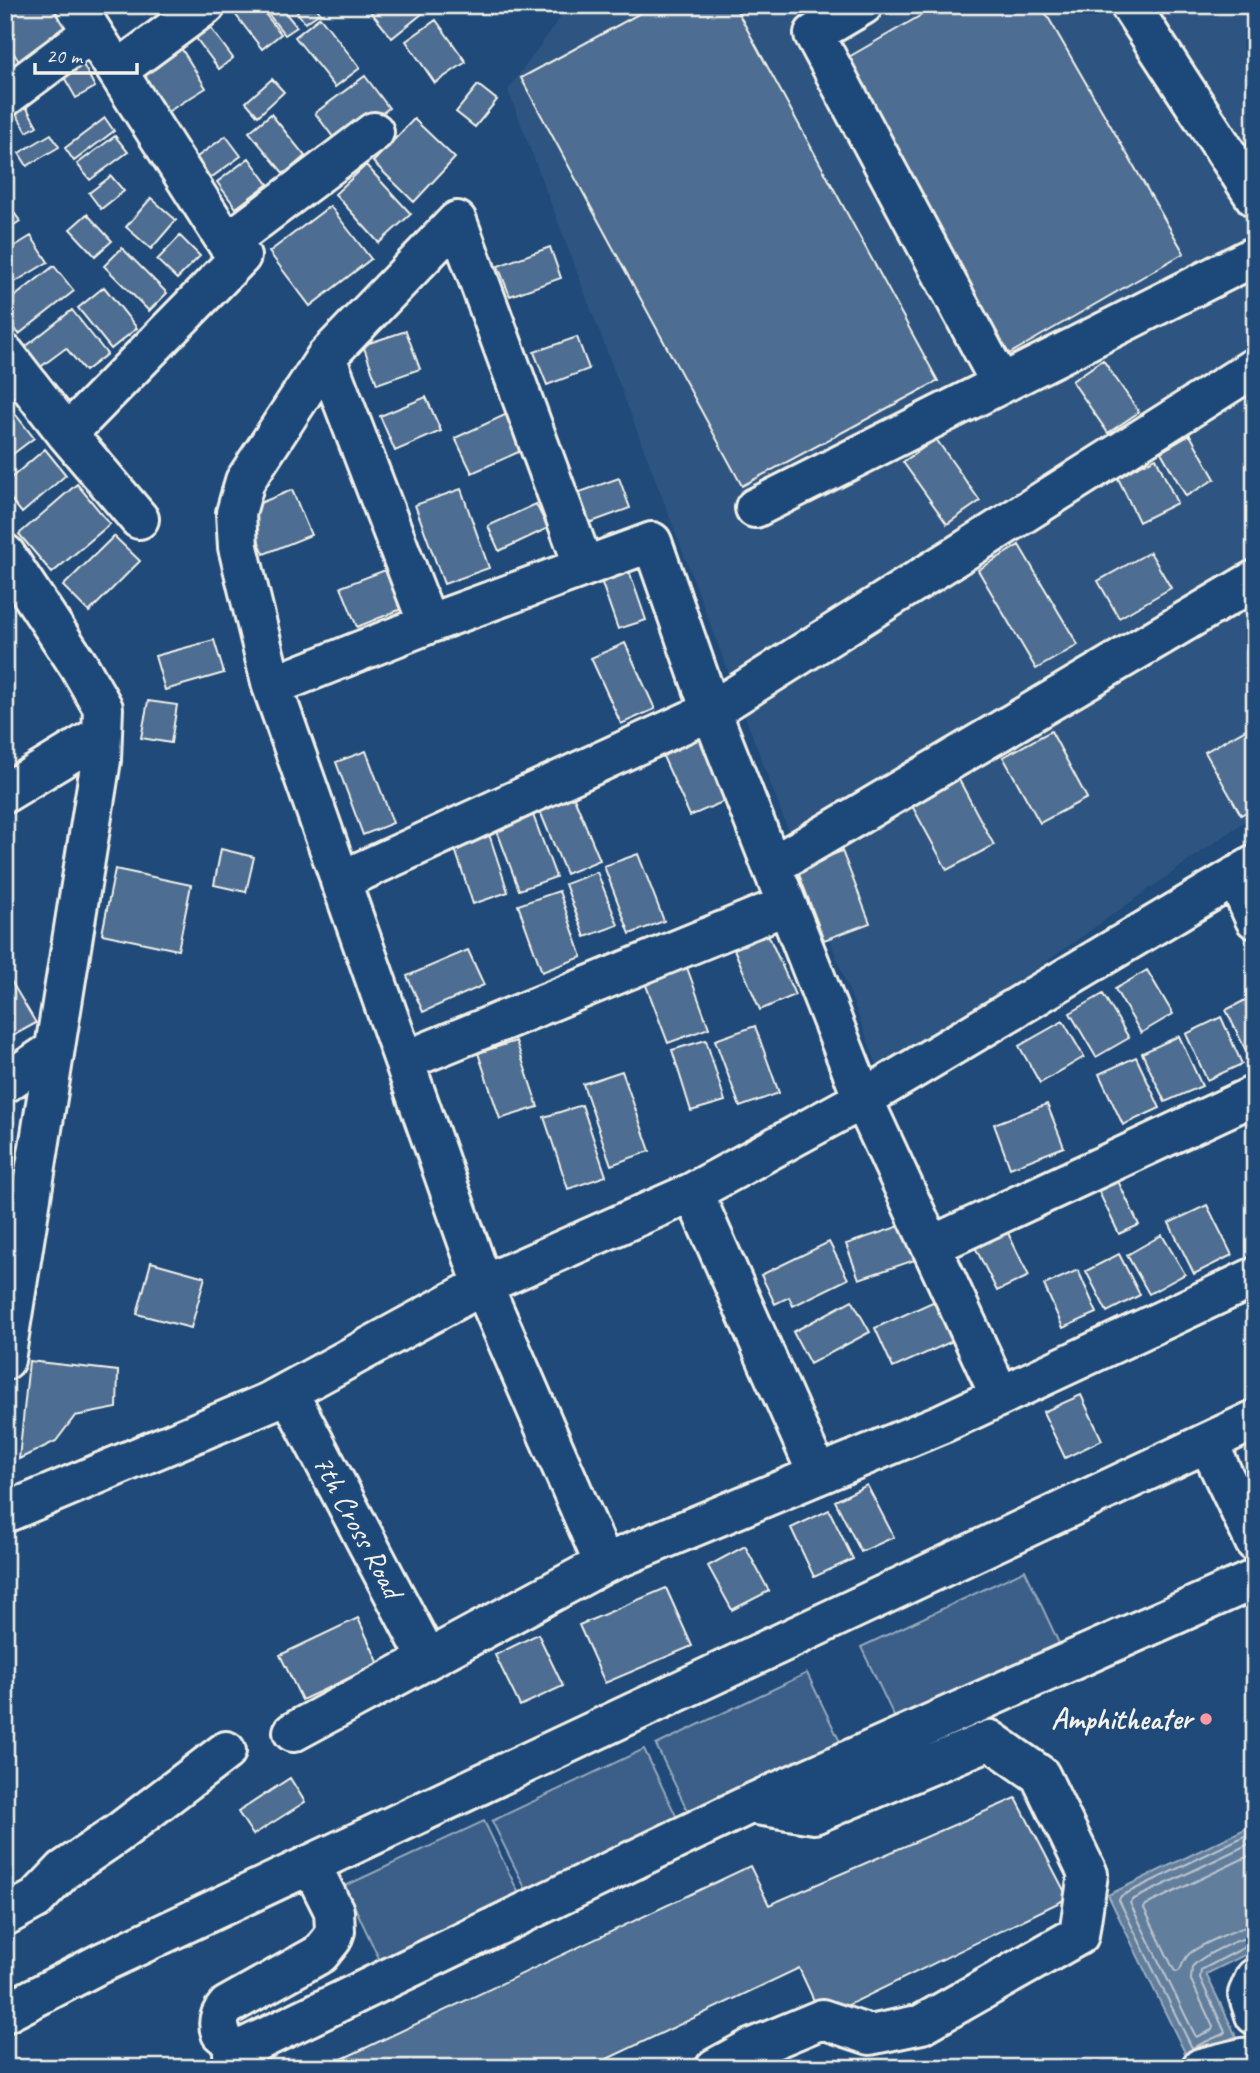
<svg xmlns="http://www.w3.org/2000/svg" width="1260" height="2073" viewBox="0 0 1260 2073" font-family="Caveat,sans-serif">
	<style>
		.built { fill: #2d5581 }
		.green { fill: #3a5f88; stroke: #97a8b8; stroke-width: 2 }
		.water { fill: #627e9d; stroke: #9cacbb; stroke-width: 2 }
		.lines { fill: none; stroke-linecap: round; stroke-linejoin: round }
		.shore { stroke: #bac3ca; stroke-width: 2 }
		.building { fill: #4d6e92; stroke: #f4f1e8; stroke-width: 2 }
		.minor-casing { stroke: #f4f1e8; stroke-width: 44 }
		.minor { stroke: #1f4a7a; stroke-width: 38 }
		.poi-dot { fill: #ff9aa2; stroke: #1f4a7a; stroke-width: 2.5 }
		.labels { text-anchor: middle; stroke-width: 6; stroke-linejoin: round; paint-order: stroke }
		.street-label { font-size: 30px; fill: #f4f1e8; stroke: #1f4a7a }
		.poi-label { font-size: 30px; font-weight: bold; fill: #f4f1e8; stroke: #1f4a7a; text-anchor: end }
	</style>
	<rect width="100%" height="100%" fill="#1f4a7a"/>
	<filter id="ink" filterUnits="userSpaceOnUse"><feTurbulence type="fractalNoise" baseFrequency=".0143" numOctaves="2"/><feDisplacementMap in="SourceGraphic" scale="14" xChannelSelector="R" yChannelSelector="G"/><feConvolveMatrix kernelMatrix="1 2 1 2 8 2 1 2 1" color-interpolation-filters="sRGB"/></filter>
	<g filter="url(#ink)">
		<!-- built -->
		<path class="built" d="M569 5H1255V814L882 1078 508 90Z"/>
		<!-- green -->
		<path class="green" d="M1025 1570 1064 1654 901 1731 861 1647Z
			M807 1673 843 1748 692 1820 656 1745Z
			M644 1749 680 1824 529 1896 492 1821Z
			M484 1821 521 1898 381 1963 345 1886Z"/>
		<!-- water -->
		<path class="water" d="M1255 1824V1950L1206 1974 1236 2036 1188 2059 1108 1895Z"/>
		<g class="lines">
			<!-- shore -->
			<path class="shore" d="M1255 1831 1121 1896 1119 1900 1192 2048 1223 2034 1225 2032 1200 1978 1201 1970 1249 1945H1255
				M1255 1841 1132 1900 1130 1903 1196 2037 1212 2030 1213 2027 1191 1980 1192 1967C1201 1956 1241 1937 1255 1936
				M1255 1853 1146 1905 1144 1908 1174 1970 1177 1972 1180 1970C1182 1965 1184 1960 1188 1955 1197 1946 1242 1926 1255 1925"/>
		</g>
		<!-- building -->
		<path class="building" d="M12 5H52L72 34 22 66 5 40V10Z
			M239 5H258L281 34 262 49 232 10Z
			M261 5H279L297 27 285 35Z
			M292 5H315L320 13 305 23Z
			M369 5H433L392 38 367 7Z
			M655 5H734L938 381 742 486 521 78Z
			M939 5H1041L1184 253 1009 354 840 62Z
			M201 15 233 58 219 69 187 26Z
			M320 17 360 68 335 87 295 37Z
			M436 20 466 62 435 83 406 41Z
			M178 43 206 88 161 116 132 71Z
			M77 53 95 87 76 98 57 65Z
			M365 76 389 108 339 145 315 113Z
			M272 79 284 92 258 116 246 102Z
			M478 85 497 100 475 127 456 112Z
			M20 96 37 126 27 132 9 102Z
			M271 114 305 156 284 174 249 132Z
			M105 118 114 131 74 161 65 148Z
			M414 119 455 158 414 202 373 162Z
			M51 134 59 147 27 166 19 153Z
			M115 136 128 152 90 180 77 164Z
			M226 136 241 156 205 182 190 162Z
			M249 158 268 184 236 208 217 182Z
			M366 165 411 214 379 243 335 194Z
			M111 176 124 191 101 209 89 193Z
			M151 198 176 220 151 249 126 227Z
			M5 200 20 221 5 231Z
			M330 206 371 259 310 306 269 252Z
			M87 214 112 241 95 256 70 229Z
			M31 236 48 262 5 288V252Z
			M180 236 200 256 177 279 157 260Z
			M550 247 561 278 510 296 498 266Z
			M122 248 167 293 149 311 104 266Z
			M54 266 74 291 19 334 5 316V304Z
			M104 287 137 328 111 349 78 308Z
			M72 310 107 354 85 371 66 348 39 368 24 348Z
			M406 331 420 369 377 384 363 345Z
			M577 337 589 369 547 385 534 352Z
			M1103 360 1139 412 1108 433 1072 381Z
			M426 397 441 431 395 451 380 416Z
			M5 401 34 438 5 460Z
			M507 414 523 450 472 473 455 438Z
			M1190 435 1215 479 1186 496 1161 452Z
			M936 439 980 501 947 524 903 462Z
			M45 449 66 475 22 513 5 492V483Z
			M1156 458 1177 503 1139 522 1117 476Z
			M619 478 630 508 589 523 577 493Z
			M77 484 110 524 52 573 19 534Z
			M461 489 489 568 444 584 415 505Z
			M292 490 311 535 264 554 245 509Z
			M536 504 548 528 499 551 488 526Z
			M114 536 140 561 89 612 63 586Z
			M1019 545 1078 645 1036 669 978 570Z
			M1150 552 1171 588 1119 618 1098 581Z
			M626 562 646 620 618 629 598 572Z
			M388 569 404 608 357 627 341 587Z
			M214 640 224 673 165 690 155 656Z
			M625 643 655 709 621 724 591 658Z
			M148 701 177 705 171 743 141 738Z
			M1255 724V807L1241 815 1205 752Z
			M1051 731 1087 798 1040 823 1003 757Z
			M703 733 732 798 690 816 661 752Z
			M366 751 393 823 363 835 336 762Z
			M958 778 994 845 947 870 911 804Z
			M573 795 600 860 566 874 539 809Z
			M530 807 556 877 519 890 493 820Z
			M487 828 508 892 473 904 452 840Z
			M221 849 254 857 246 892 214 885Z
			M842 851 870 923 824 940 797 869Z
			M638 854 664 921 630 934 604 866Z
			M115 869 191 885 178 950 102 934Z
			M597 872 618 925 585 937 565 884Z
			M559 891 582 957 542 972 518 905Z
			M767 932 795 995 760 1010 733 947Z
			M468 950 484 985 423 1012 407 976Z
			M686 965 709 1028 668 1043 644 980Z
			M1147 970 1173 1014 1141 1033 1115 989Z
			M5 971 36 1023 5 1040Z
			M1103 994 1129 1038 1096 1057 1070 1013Z
			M1255 995V1054L1249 1057 1226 1010Z
			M1221 1017 1242 1064 1207 1080 1186 1034Z
			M1063 1021 1084 1057 1040 1083 1019 1046Z
			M755 1026 779 1093 740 1107 715 1040Z
			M1179 1036 1202 1086 1165 1102 1142 1053Z
			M706 1040 725 1101 691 1111 672 1050Z
			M516 1041 538 1107 500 1119 478 1053Z
			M1136 1057 1160 1108 1123 1125 1099 1074Z
			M622 1071 650 1151 611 1165 583 1084Z
			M1047 1104 1064 1147 1010 1168 994 1124Z
			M582 1105 606 1176 568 1189 544 1117Z
			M1117 1179 1139 1225 1119 1234 1097 1188Z
			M1207 1205 1232 1255 1194 1274 1169 1223Z
			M903 1225 915 1260 859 1279 846 1244Z
			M1005 1227 1029 1276 997 1291 973 1243Z
			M1162 1235 1185 1274 1149 1294 1127 1255Z
			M829 1242 848 1279 793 1306 789 1297 775 1304 761 1275Z
			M1119 1254 1140 1295 1107 1312 1086 1271Z
			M151 1262 205 1277 191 1328 137 1314Z
			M1078 1270 1097 1313 1063 1328 1044 1285Z
			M852 1300 870 1332 810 1364 793 1332Z
			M937 1300 955 1340 893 1368 875 1328Z
			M29 1361 118 1371 117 1408 75 1416 56 1441 19 1459Z
			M1081 1395 1102 1440 1065 1458 1043 1412Z
			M867 1485 894 1537 861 1552 835 1501Z
			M829 1510 853 1559 814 1577 791 1528Z
			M745 1546 769 1591 732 1610 708 1566Z
			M666 1588 692 1646 605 1683 579 1625Z
			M358 1618 379 1664 302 1700 280 1655Z
			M538 1634 563 1686 520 1706 495 1655Z
			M290 1778 305 1802 253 1835 238 1812Z
			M1016 1798 1068 1898 822 2018 799 1968 588 2068H323L750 1866 769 1905Z"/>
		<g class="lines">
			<!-- minor casing -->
			<g class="minor-casing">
				<path id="minor" d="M863 5 814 34 1001 384
					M1130 5 1255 197
					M117 71 206 5
					M5 97 92 32
					M227 243 374 132
					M5 354 67 434 139 519
					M326 357 428 624
					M67 434 241 256 227 243 75 5
					M755 508 1255 256
					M5 554 79 666 103 708 101 760 5 1360
					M584 567 457 221 326 357 245 481 236 513 238 547 272 686 483 1285 604 1564
					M272 686 428 624 652 542 711 711 863 1099 1000 1396
					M5 793 102 734
					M772 866 1255 580
					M1236 876 1255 919
					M340 881 711 711 1255 367
					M404 1061 787 905
					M5 1083 54 1050
					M693 1192 818 1475
					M931 1246 1255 1095
					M288 1392 428 1659
					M1208 1443 1255 1542
					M5 1513 269 1402 483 1285 693 1192 863 1099 1255 865
					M293 1732 604 1564 943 1423 1255 1277
					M5 1916 36 1899 64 1870 117 1834 226 1751
					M1255 1978 1248 1994 1255 2015
					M5 2013 99 1964 1255 1420
					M221 2033C217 2022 219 2015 227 2006L320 1954 332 1939 335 1931 334 1911 311 1865
					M239 2068 233 2053 750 1804 1255 1579
					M715 2068 750 2049 822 2019 870 2035 922 2024 1079 1935 1088 1874 1040 1775 990 1740 814 1814 750 1804
					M1201 2068 1242 2058 1255 2057"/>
			</g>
			<!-- minor -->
			<use href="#minor" class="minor"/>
		</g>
	</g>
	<!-- markers -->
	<circle class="poi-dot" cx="1206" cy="1719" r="7"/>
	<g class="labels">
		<!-- street labels -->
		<g class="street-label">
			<text transform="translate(358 1526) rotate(62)" y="10">7th Cross Road</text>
		</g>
		<!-- poi labels -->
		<g class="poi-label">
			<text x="1192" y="1729">Amphitheater</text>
		</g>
	</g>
	<!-- margin -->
	<rect width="1260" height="2073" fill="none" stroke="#1f4a7a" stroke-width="28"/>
	<rect x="14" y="14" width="1232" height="2045" fill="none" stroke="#f4f1e8" stroke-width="2.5" filter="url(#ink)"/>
	<!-- scale -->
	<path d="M35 63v10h102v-10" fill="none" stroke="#f4f1e8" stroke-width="3.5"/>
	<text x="46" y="63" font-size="21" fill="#f4f1e8" stroke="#1f4a7a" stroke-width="5" paint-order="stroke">20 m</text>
</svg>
